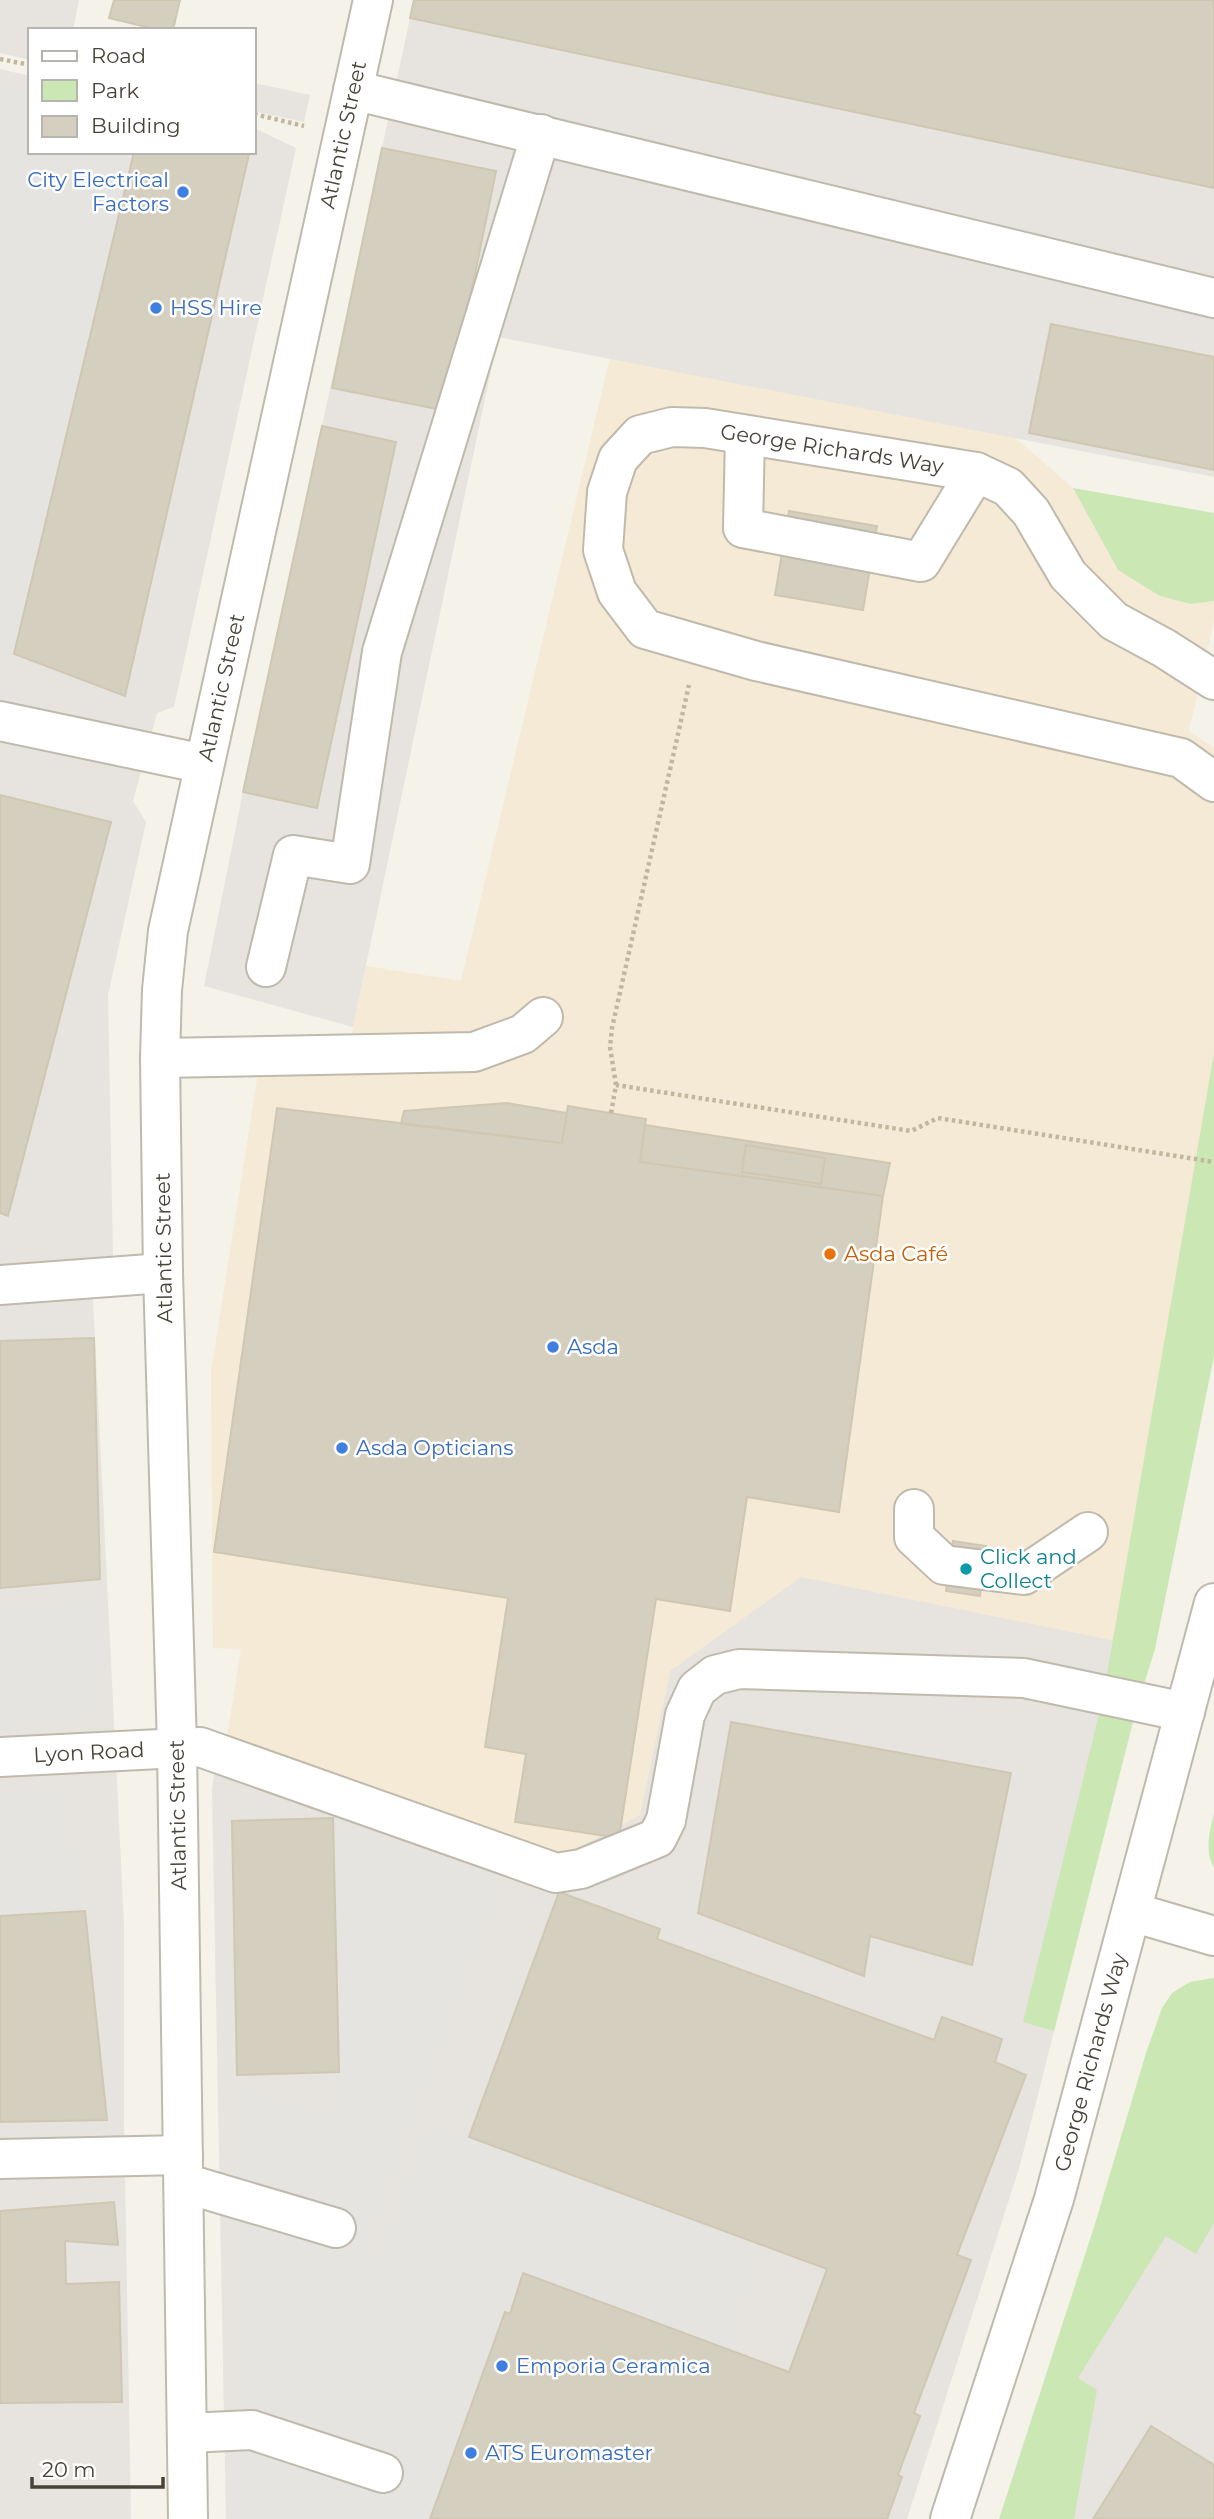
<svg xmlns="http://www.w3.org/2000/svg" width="1214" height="2519" viewBox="0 0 1214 2519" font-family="Montserrat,sans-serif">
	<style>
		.commercial { fill: #f5ead5 }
		.industrial { fill: #e7e3de }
		.green { fill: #cbe7b3 }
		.parking { fill: #e6e4e1 }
		.building { fill: #d5cfbf; stroke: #d0c7b2; stroke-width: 2 }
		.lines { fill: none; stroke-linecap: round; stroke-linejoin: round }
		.minor-casing { stroke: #bfbaac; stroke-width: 42 }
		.path { stroke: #c1b79e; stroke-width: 4.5; stroke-dasharray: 3.5 3.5; stroke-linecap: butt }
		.minor { stroke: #fff; stroke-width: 38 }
		.shop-dot { fill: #3f7fe0; stroke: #fff; stroke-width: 2.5 }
		.food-dot { fill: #e8710a; stroke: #fff; stroke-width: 2.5 }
		.culture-dot { fill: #0f9aa8; stroke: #fff; stroke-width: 2.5 }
		.labels { text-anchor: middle; stroke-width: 5; stroke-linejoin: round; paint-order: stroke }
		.street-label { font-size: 21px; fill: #484338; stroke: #fff }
		.shop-label { font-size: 21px; fill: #366cbe; stroke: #fff; text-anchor: start }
		.food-label { font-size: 21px; fill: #c56008; stroke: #fff; text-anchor: start }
		.culture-label { font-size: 21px; fill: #0d838f; stroke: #fff; text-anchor: start }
	</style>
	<rect width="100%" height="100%" fill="#f4f2e9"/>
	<!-- commercial -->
	<path class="commercial" d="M610 358 1013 436 1073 488 1118 570 1191 604 1214 601V621L1189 731 1214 748V1285L1155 1649 670 1671 640 1815 562 1856 226 1743 241 1649 213 1648 211 1372 258 1073 347 1069 353 1027 366 966 461 981Z"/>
	<!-- industrial -->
	<path class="industrial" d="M0 0H79L73 30H30V60L0 53Z
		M414 0H1214V477L498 337 353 1027 204 986 243 792Z
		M0 69 30 76V152H254V128L296 148 174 707 157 713 133 801 146 822 108 995 113 1258 91 1259 124 1924V2119L131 2519H0Z
		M254 83 310 95 304 122 254 111Z
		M801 1577 1155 1649 1138 1701 1020 2165 907 2519H226L212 1790 214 1774 235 1775 562 1856 640 1815 670 1671Z
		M1214 2016V2519H1014Z"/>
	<!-- green -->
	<path class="green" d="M1073 488 1214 513V601L1191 604 1160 596 1118 570Z
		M1214 1053V1356L1155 1649 1143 1687 1106 1680Z
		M1099 1715 1133 1722 1054 2031 1023 2022Z
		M1214 1813V1867C1204 1852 1210 1830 1214 1813Z
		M1214 1978V2223L1196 2254 1166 2236 1078 2378 1097 2390 1074 2519H999L1095 2224 1146 2053 1162 2008 1172 1993 1190 1982Z"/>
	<!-- parking -->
	<path class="parking" d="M0 82 30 92V152H134L14 654 0 652Z
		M101 1601 98 1715 0 1729V1605Z
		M68 1786 85 1911 0 1916V1788Z
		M331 1824 507 1876 365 2257 375 2259 426 2120 766 2247 730 2350 523 2274 510 2314 430 2519H235L233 2212 235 2085 328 2114 339 2072Z"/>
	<!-- building -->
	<path class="building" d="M114 0H180L173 30H159L109 18Z
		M414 0H1214V188L410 18Z
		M382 148 496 171 447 411 332 388Z
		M134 152 249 154 125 696 14 654Z
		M1051 324 1214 357V470L1029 433Z
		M322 426 396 442 317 808 243 792Z
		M789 511 877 526 863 610 775 595Z
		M0 795 111 822 8 1216 0 1213Z
		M507 1103 567 1113 562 1143 401 1124 404 1111Z
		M568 1106 646 1119 640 1162 883 1196 839 1512 747 1497 730 1611 656 1599 619 1838 515 1822 526 1754 485 1747 508 1598 214 1552 277 1108 562 1143Z
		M645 1125 890 1163 883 1196 640 1162Z
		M746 1145 825 1158 821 1184 742 1172Z
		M94 1338 100 1579 0 1588V1341Z
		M953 1541 986 1546 980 1596 946 1591Z
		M731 1722 1011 1773 972 1965 870 1936 864 1976 698 1913Z
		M333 1818 339 2072 237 2075 232 1821Z
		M559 1892 660 1929 657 1939 934 2040 942 2017 1002 2039 995 2062 1026 2075 957 2255 971 2260 914 2413 920 2416 898 2475 902 2477 887 2519H430L505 2312 510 2314 523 2273 789 2372 827 2269 469 2137Z
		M85 1911 107 2120 0 2122V1916Z
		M114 2202 118 2245 65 2241 66 2284 119 2282 122 2402 0 2403V2211Z
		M1151 2426 1214 2465V2519H1093Z"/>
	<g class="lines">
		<!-- minor casing -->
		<g class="minor-casing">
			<g id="minor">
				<path d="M353 90 1214 298"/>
				<path d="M745 435 743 528 921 562 976 472"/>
				<path d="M1214 680 1164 648 1114 621 1068 575 1031 512 1008 487 976 472 705 428 672 427 640 435 618 459 607 492 603 550 617 592 645 629 756 661 1181 758 1214 782"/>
				<path d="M0 721 204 764"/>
				<path d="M266 967 293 855 350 864 382 652 541 134"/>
				<path d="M160 1058 474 1052 523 1034 543 1017"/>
				<path d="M0 1285 163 1273"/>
				<path d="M914 1509V1537L944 1565 1024 1575 1088 1532"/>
				<path id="s1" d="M0 1757 200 1747 556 1873 581 1869 657 1838 666 1820 685 1715 697 1689 715 1675 739 1669 1024 1678 1185 1712"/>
				<path d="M1132 1912 1214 1936"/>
				<path d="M0 2159 183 2155"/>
				<path d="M184 2183 336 2228"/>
				<path d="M187 2433 252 2430 383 2473"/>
				<path id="s2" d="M188 2519 177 1747 163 1273 160 1058 162 990 168 931 373 0"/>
				<path id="s3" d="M950 2519 1054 2199 1214 1603"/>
			</g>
		</g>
		<!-- path -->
		<path class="path" d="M0 59 30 65
			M254 114 304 126
			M616 1085 610 1047 612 1028 689 685
			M611 1113 616 1085 911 1131 938 1118 1214 1162"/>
		<!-- minor -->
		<use href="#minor" class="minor"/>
	</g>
	<!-- markers -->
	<g class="shop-dot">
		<circle cx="183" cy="192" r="7"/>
		<circle cx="156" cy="308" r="7"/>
		<circle cx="553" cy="1347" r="7"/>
		<circle cx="342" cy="1448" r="7"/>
		<circle cx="502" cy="2366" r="7"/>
		<circle cx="471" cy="2453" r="7"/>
	</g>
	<circle class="food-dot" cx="830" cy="1254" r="7"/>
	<circle class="culture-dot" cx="966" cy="1569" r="7"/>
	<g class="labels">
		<!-- street labels -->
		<g class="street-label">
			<text dy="7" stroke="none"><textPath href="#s2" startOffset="2404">Atlantic Street</textPath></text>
			<text transform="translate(832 449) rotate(9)" y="7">George Richards Way</text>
			<text dy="7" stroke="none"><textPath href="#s2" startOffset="1838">Atlantic Street</textPath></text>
			<text transform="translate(164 1248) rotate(-91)" y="7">Atlantic Street</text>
			<text dy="7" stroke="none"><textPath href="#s1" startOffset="89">Lyon Road</textPath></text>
			<text transform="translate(178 1815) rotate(-91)" y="7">Atlantic Street</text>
			<text dy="7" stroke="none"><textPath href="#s3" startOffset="478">George Richards Way</textPath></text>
		</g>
		<!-- shop labels -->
		<g class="shop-label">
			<text x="169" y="187" text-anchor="end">City Electrical<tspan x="169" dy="24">Factors</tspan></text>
			<text x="170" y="315">HSS Hire</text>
			<text x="567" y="1354">Asda</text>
			<text x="356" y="1455">Asda Opticians</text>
			<text x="516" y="2373">Emporia Ceramica</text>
			<text x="485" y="2460">ATS Euromaster</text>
		</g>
		<!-- food labels -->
		<g class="food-label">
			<text x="844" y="1261">Asda Café</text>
		</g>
		<!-- culture labels -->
		<g class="culture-label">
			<text x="980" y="1564">Click and<tspan x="980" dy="24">Collect</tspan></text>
		</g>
	</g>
	<!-- legend -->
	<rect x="28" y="28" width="228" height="126" fill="#ffffff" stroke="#b6b4af" stroke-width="2"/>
	<rect x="42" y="51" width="35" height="10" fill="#ffffff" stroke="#b6b4af" stroke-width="2"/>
	<text x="91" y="63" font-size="21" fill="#484338">Road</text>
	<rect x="42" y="80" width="35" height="21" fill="#cbe7b3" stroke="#b6b4af" stroke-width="2"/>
	<text x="91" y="98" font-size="21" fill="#484338">Park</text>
	<rect x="42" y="116" width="35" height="21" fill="#d5cfbf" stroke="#b6b4af" stroke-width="2"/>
	<text x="91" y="133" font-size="21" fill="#484338">Building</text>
	<!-- scale -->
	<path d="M32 2477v10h131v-10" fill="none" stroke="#484338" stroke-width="3.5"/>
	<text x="42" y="2477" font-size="21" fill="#484338" stroke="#ffffff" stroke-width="5" paint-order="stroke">20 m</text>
</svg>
